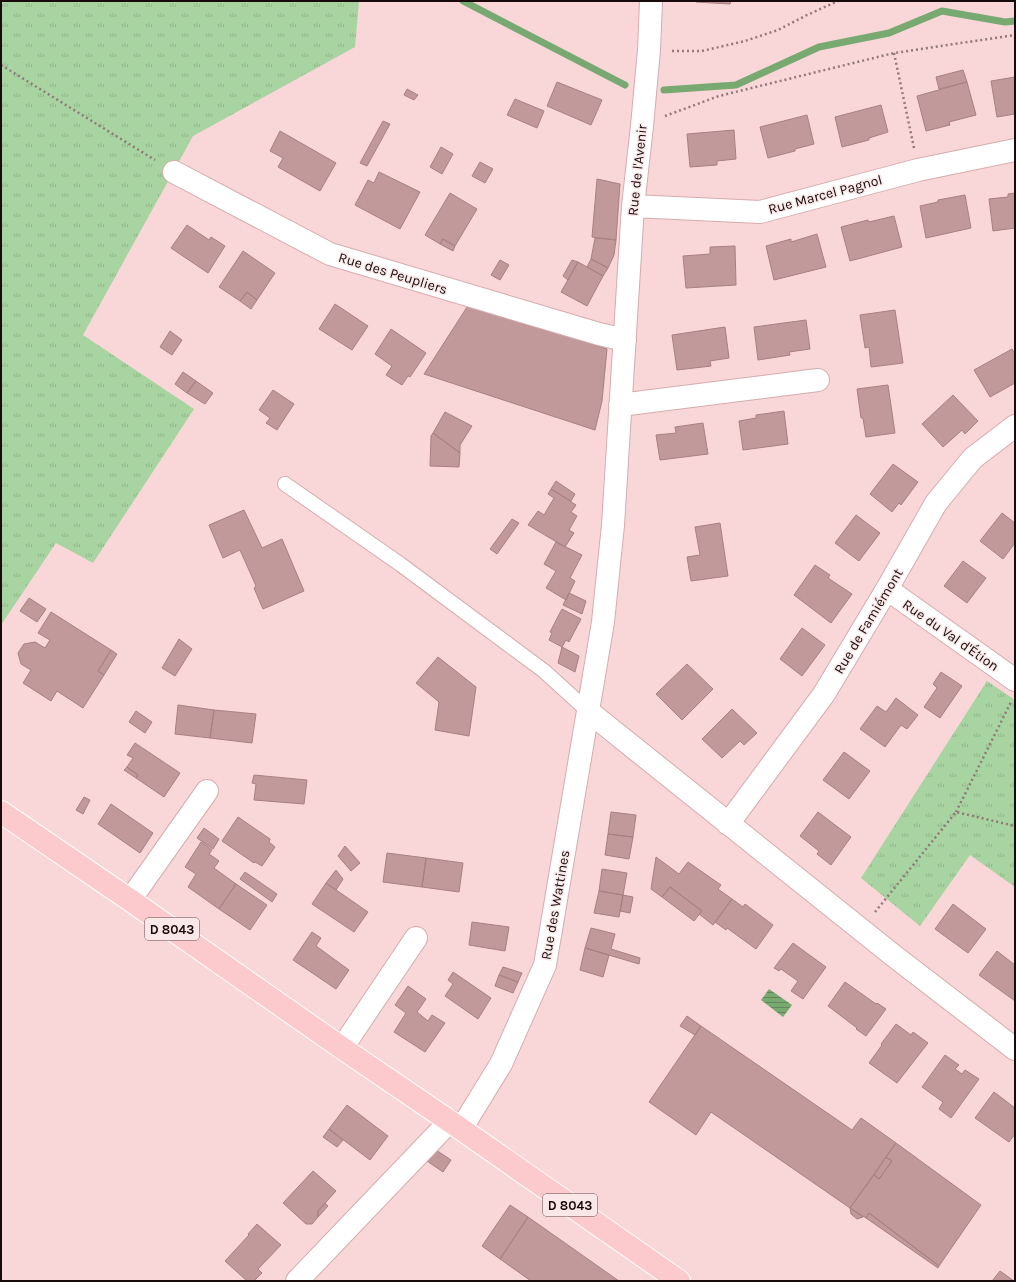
<svg xmlns="http://www.w3.org/2000/svg" width="1016" height="1282" viewBox="0 0 1016 1282" font-family="Karla,sans-serif">
	<style>
		.grass { fill: url(#grass-tufts) }
		.water { fill: url(#water-rules) }
		.lines { fill: none; stroke-linecap: round; stroke-linejoin: round }
		.stream { stroke: #77a970; stroke-width: 7 }
		.building { fill: #c1999a; stroke: #a88082 }
		.service-casing { stroke: #d6acae; stroke-width: 16 }
		.minor-casing { stroke: #d6acae; stroke-width: 24 }
		.primary-casing { stroke: #fff; stroke-width: 24 }
		.path { stroke: #917879; stroke-width: 2.5; stroke-dasharray: 2 3; stroke-linecap: butt }
		.service { stroke: #fff; stroke-width: 14 }
		.minor { stroke: #fff; stroke-width: 22 }
		.primary { stroke: #fccacd; stroke-width: 22 }
		.labels { text-anchor: middle; stroke-width: 3; stroke-linejoin: round; paint-order: stroke }
		.shield { fill: #fae8e9; stroke: #5c4d4e; stroke-width: 1 }
		.shield-label { font-size: 13px; font-weight: bold; fill: #190b0c }
		.street-label { font-size: 14px; fill: #190b0c; stroke: #fae8e9 }
	</style>
	<defs>
		<pattern id="grass-tufts" width="24" height="20" patternUnits="userSpaceOnUse"><rect width="24" height="20" fill="#a8d4a1"/><path d="M3 7l-1-3M5 7V3M7 7l1-3M15 17l-1-3M17 17v-4M19 17l1-3" fill="none" stroke="#90b589"/></pattern>
		<pattern id="water-rules" width="6" height="5" patternUnits="userSpaceOnUse"><rect width="6" height="5" fill="#77a970"/><path d="M0 2.5h6" fill="none" stroke="#61885a"/></pattern>
	</defs>
	<rect width="100%" height="100%" fill="#f9d6d7"/>
	<!-- grass -->
	<path class="grass" d="M1 1H359L355 47 193 136 83 335 194 409 93 563 56 543 1 625Z
		M987 681 1015 700V887L970 855 920 926 861 878Z"/>
	<!-- water -->
	<path class="water" d="M769 989 792 1005 783 1017 761 1000Z"/>
	<g class="lines">
		<!-- stream -->
		<path class="stream" d="M463 1 625 85
			M664 90 736 85 819 47 889 33 942 11 1005 22 1015 21"/>
	</g>
	<!-- building -->
	<path class="building" d="M696 1H731L730 4 696 2Z
		M963 70 967 82 939 89 936 77Z
		M1015 77V114L997 117 991 81Z
		M557 82 602 100 591 125 547 106Z
		M967 82 976 115 949 122 950 125 926 131 917 96Z
		M407 89 418 95 414 100 404 95Z
		M515 99 544 111 537 128 507 115Z
		M881 105 888 132 869 138V140L842 147 835 117Z
		M807 115 814 144 795 149V151L768 158 760 127Z
		M383 121 390 124 367 166 360 163Z
		M734 130 736 159 717 161V165L690 167 687 134Z
		M280 131 336 163 320 191 278 167 283 158 270 151Z
		M441 147 453 154 442 174 430 167Z
		M480 162 493 169 485 183 472 176Z
		M379 172 420 192 400 229 355 205 368 180 374 183Z
		M597 179 620 184 616 240 592 237Z
		M450 193 477 209 455 246 443 239 440 244 425 235Z
		M1015 193V228L993 231 989 199 1008 197V194Z
		M965 195 971 228 926 238 920 206 938 202V200Z
		M894 216 902 247 850 261 841 227 868 220 869 222Z
		M187 225 209 240 211 237 225 246 208 273 171 248Z
		M817 234 826 267 774 280 766 246 791 239V242Z
		M595 238 616 240 614 255 608 268 591 259Z
		M443 239 455 246 453 251 440 244Z
		M735 246 736 285 686 288 683 256 710 254V247Z
		M243 251 275 273 257 300 247 292 240 301 219 287Z
		M591 259 608 268 603 276 587 267Z
		M500 260 509 265 500 280 491 275Z
		M572 260 578 262 568 280 563 276Z
		M578 262 603 276 587 306 561 292Z
		M247 292 257 300 251 309 240 301Z
		M335 304 368 326 352 350 319 329Z
		M469 304 607 349 602 401 595 430 424 374Z
		M895 310 903 363 871 367 869 347 865 348 860 315Z
		M806 320 810 349 789 352 790 355 758 360 754 327Z
		M725 327 729 358 710 361 711 366 677 370 672 335Z
		M391 329 426 353 410 377 408 376 402 385 386 375 392 366 375 354Z
		M170 331 182 340 172 355 160 347Z
		M1012 349 1015 354V383L990 397 974 370Z
		M183 372 196 381 187 393 175 384Z
		M196 381 213 393 205 404 187 393Z
		M888 385 895 433 866 437 863 418H861L857 389Z
		M273 390 294 404 277 430 266 423 270 418 259 410Z
		M953 395 978 421 965 434 962 430 943 447 922 424Z
		M784 411 788 444 743 450 739 421 756 418V415Z
		M445 412 472 426 460 445V453L433 433Z
		M703 423 708 454 660 460 656 435 676 433 675 427Z
		M433 433 460 453 459 467 430 466 431 436Z
		M893 464 918 482 901 505 899 503 892 512 870 494Z
		M556 481 575 494 571 501 551 489Z
		M551 489 576 505 571 512 577 516 569 530 574 533 565 547 528 525 538 511 544 515 554 498 548 494Z
		M244 510 262 548 282 539 304 591 263 609 254 588 256 586 240 550 223 558 209 525Z
		M1002 513 1015 523V543L1003 559 980 541Z
		M856 515 880 533 859 561 835 543Z
		M512 519 519 523 497 554 490 549Z
		M720 523 728 576 691 581 687 557 700 555 695 527Z
		M556 542 582 555 570 578 575 581 566 600 546 588 556 571 544 564Z
		M963 561 986 578 967 603 944 586Z
		M815 565 830 575 828 578 852 594 831 623 794 595Z
		M569 593 586 601 582 614 563 605Z
		M29 598 46 609 37 622 20 611Z
		M562 609 581 619 569 642 566 640 562 647 549 640 552 633 550 632Z
		M51 612 111 650 98 671 104 675 83 708 57 691 51 701 23 683 31 670 21 664 18 653 24 644 35 642 45 648 50 640 38 633Z
		M802 628 825 645 802 676 780 659Z
		M179 639 192 649 175 676 162 668Z
		M562 647 579 656 575 672 558 663Z
		M111 650 117 654 104 675 98 671Z
		M438 657 476 687 469 736 435 730 439 702 416 683Z
		M687 664 713 689 682 720 656 694Z
		M941 672 962 686 940 718 924 707 937 688 933 684Z
		M896 698 918 715 907 729 901 725 885 747 860 729 877 706 886 712Z
		M178 705 214 710 210 738 175 734Z
		M732 709 757 733 744 745 740 741 722 758 702 739Z
		M214 710 256 714 252 743 210 738Z
		M136 711 152 722 145 733 129 722Z
		M135 743 180 773 164 797 136 778 138 775 127 767 133 758 127 755Z
		M844 752 870 771 849 799 823 780Z
		M127 767 138 775 136 778 124 770Z
		M254 775 307 780 304 804 254 800 256 784 252 783Z
		M84 797 90 800 83 814 76 810Z
		M111 804 153 833 140 853 98 824Z
		M611 812 636 815 633 837 608 834Z
		M818 812 851 837 831 865 817 854 819 851 800 836Z
		M238 817 270 839 269 842 275 847 262 866 255 862 254 863 222 841Z
		M204 828 219 839 213 849 197 838Z
		M608 834 633 837 629 859 605 855Z
		M201 842 212 850 209 854 219 861 214 868 236 884 219 909 188 887 196 874 185 867Z
		M345 846 360 863 351 871 338 856Z
		M387 853 426 858 422 887 383 882Z
		M656 857 679 874 688 862 721 885 718 889 732 899 713 925 699 914 702 911 670 887 662 897 651 889Z
		M426 858 463 863 459 892 422 887Z
		M602 869 627 873 623 895 599 891Z
		M336 870 343 879 336 890 326 883Z
		M245 872 277 894 272 902 240 879Z
		M326 883 368 912 354 932 312 904Z
		M236 884 267 905 250 930 219 909Z
		M670 887 702 911 694 921 662 897Z
		M599 891 623 895 619 917 594 913Z
		M623 895 633 897 630 913 620 911Z
		M732 899 743 907 745 904 773 925 756 949 727 928 726 930 715 922Z
		M953 904 986 929 968 953 935 929Z
		M472 922 509 927 505 951 469 945Z
		M591 928 615 934 611 949 640 958 639 964 585 948Z
		M312 932 321 938 316 946 349 970 336 989 293 960Z
		M793 943 826 967 803 999 791 991 798 981 781 969 779 971 774 968Z
		M585 948 609 955 603 977 580 970Z
		M997 951 1015 965V1001L979 975Z
		M503 967 522 973 518 982 499 975Z
		M453 972 491 998 478 1019 445 996 453 984 448 980Z
		M499 975 518 982 513 993 495 986Z
		M845 982 876 1004 877 1003 886 1009 866 1036 856 1029 857 1028 828 1006Z
		M408 986 426 999 417 1012 428 1021 432 1015 445 1023 425 1052 394 1032 406 1013 395 1005Z
		M687 1016 701 1026 695 1035 680 1026Z
		M896 1024 911 1035 913 1032 928 1043 897 1083 869 1063 882 1045 881 1044Z
		M701 1026 852 1130 861 1118 896 1143 850 1208 711 1112 696 1135 649 1102Z
		M945 1055 959 1065 955 1069 962 1074 965 1070 979 1079 951 1118 939 1109 943 1102 922 1087Z
		M994 1092 1015 1108V1134L1009 1142 975 1118Z
		M347 1105 388 1136 370 1160 329 1129Z
		M329 1129 343 1140 337 1147 323 1137Z
		M896 1143 981 1205 939 1266 869 1213 866 1218 850 1208 874 1175 879 1179 892 1161 886 1157Z
		M436 1150 451 1160 443 1172 427 1161Z
		M886 1157 892 1161 879 1179 874 1175Z
		M313 1171 336 1191 318 1211V1217L312 1224H306L283 1203Z
		M325 1203 328 1206 318 1217V1211Z
		M510 1205 528 1217 500 1259 482 1246Z
		M850 1208 863 1217 857 1219 851 1214Z
		M869 1213 939 1266 938 1268 866 1218Z
		M528 1217 619 1281H531L500 1259Z
		M257 1224 281 1245 258 1269 262 1273 254 1281H247L225 1261 249 1235 248 1234Z
		M1000 1271 1014 1281H992Z"/>
	<g class="lines">
		<!-- service casing -->
		<g class="service-casing">
			<path id="service" d="M285 484 400 564 544 671 588 711"/>
		</g>
		<!-- minor casing -->
		<g class="minor-casing">
			<path id="minor" d="M174 172 330 254 599 334 625 340
				M633 206 760 212 918 170 1015 150
				M620 405 818 380
				M887 589 1015 680
				M588 711 894 956 1015 1049
				M728 824 824 694 887 589 936 503 973 458 1015 426
				M130 900 207 791
				M342 1048 416 938
				M461 1129 501 1064 545 965 588 711 603 622 613 525 633 206 642 126 649 50 651 1
				M297 1281 450 1121"/>
		</g>
		<!-- primary casing -->
		<g class="primary-casing">
			<path id="primary" d="M1 812 130 900 342 1048 461 1129 679 1281"/>
		</g>
		<!-- path -->
		<path class="path" d="M672 51H702L745 41 778 30 807 15 838 1
			M894 53 914 148
			M1 65 155 160
			M665 116 719 96 894 53 1015 35
			M956 812 1011 702
			M875 912 956 812 1015 826"/>
		<!-- service -->
		<use href="#service" class="service"/>
		<!-- minor -->
		<use href="#minor" class="minor"/>
		<!-- primary -->
		<use href="#primary" class="primary"/>
	</g>
	<g class="labels">
		<!-- shield labels -->
		<g class="shield">
			<rect x="145" y="918" width="54" height="22" rx="3"/>
			<rect x="543" y="1194" width="54" height="22" rx="3"/>
		</g>
		<g class="shield-label">
			<text x="172" y="934">D 8043</text>
			<text x="570" y="1210">D 8043</text>
		</g>
		<!-- street labels -->
		<g class="street-label">
			<text transform="translate(637 170) rotate(-84)" y="5">Rue de l'Avenir</text>
			<text transform="translate(825 194) rotate(-15)" y="5">Rue Marcel Pagnol</text>
			<text transform="translate(393 273) rotate(17)" y="5">Rue des Peupliers</text>
			<text transform="translate(868 621) rotate(-59)" y="5">Rue de Famiémont</text>
			<text transform="translate(951 635) rotate(35)" y="5">Rue du Val d'Étion</text>
			<text transform="translate(555 905) rotate(-80)" y="5">Rue des Wattines</text>
		</g>
	</g>
	<!-- border -->
	<rect width="1016" height="1282" fill="none" stroke="#190b0c" stroke-width="4"/>
</svg>
